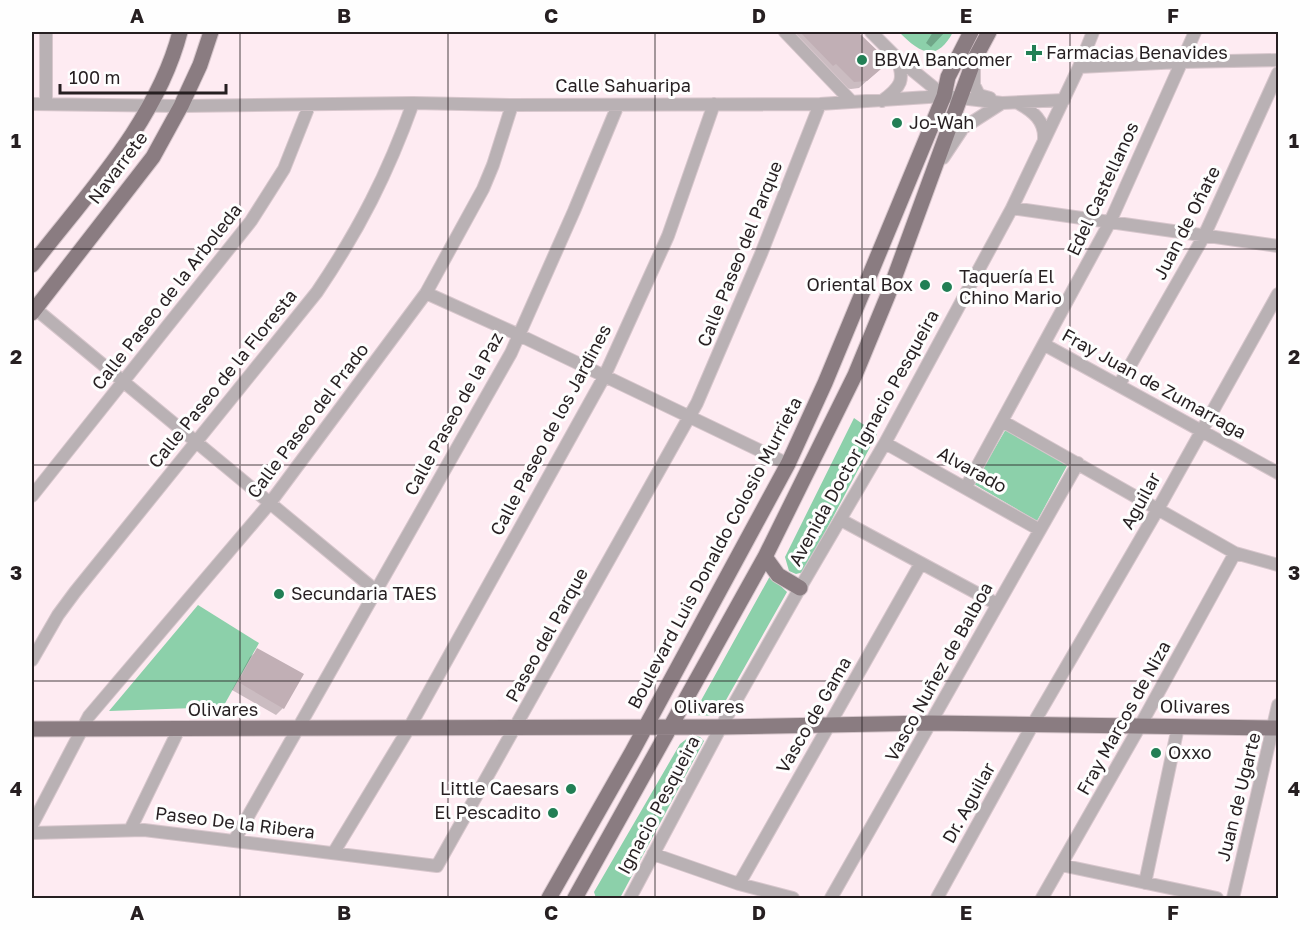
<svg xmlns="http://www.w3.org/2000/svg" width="1310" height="930" viewBox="0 0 1310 930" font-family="'Golos Text',sans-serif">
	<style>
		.green { fill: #8cd0aa }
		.shadow { fill: #0003 }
		.building { fill: #c1afb5 }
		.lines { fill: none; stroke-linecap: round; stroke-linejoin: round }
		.minor-casing { stroke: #d7c6cc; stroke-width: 14 }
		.major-casing { stroke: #d7c6cc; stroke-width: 17 }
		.minor { stroke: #b9b1b4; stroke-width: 12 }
		.major { stroke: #8a7c81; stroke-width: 15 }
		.grid { fill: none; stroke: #261f21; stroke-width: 1.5; stroke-opacity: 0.55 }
		.poi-dot { fill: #227f55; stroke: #fefefe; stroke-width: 2 }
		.labels { text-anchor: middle; stroke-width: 6; stroke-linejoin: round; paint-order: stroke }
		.poi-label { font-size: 18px; fill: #261f21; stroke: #fefefe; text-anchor: start }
		.street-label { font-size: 18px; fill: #261f21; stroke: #fefefe }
		.neatline { fill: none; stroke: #261f21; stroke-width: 2 }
		.grid-label { font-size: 20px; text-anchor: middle; font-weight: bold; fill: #261f21 }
	</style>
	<rect width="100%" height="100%" fill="#feebf2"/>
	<!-- green -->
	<path class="green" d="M899 32H953C936 64 919 52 899 32Z
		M854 418 877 434 804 572 796 574 789 571 785 557Z
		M1006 429 1068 464 1037 521 974 484Z
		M770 576 787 592 717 716 693 715Z
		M198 605 259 643 223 707 109 711Z
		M696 736 700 737 704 741 620 898H596L594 892 680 744 689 737Z"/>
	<!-- shadow -->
	<path class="shadow" d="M786 32H858L881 57 880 69 859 88 851 89 844 88Z
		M933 32H945L931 47 926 43Z
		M258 650 283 708 276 715 232 690 250 657Z"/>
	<!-- building -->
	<path class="building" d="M800 32H858L883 56 884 60 881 69 867 81 854 82 836 64 833 66Z
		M257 648 304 674 284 709 238 682Z"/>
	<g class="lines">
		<!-- minor casing -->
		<g class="minor-casing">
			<path id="minor" d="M46 32V104
				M785 32 852 102
				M871 32 895 56 944 96
				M1079 67 1181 62 1278 60
				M974 68V85L979 95 990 98
				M882 101C901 87 906 80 896 57
				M1018 103C1033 111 1045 121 1044 139
				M32 104 181 106 413 103 512 105 820 104 944 96 1002 103 1064 100
				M943 158 963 128 1002 103
				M1012 208 1278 246
				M426 293 519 335 788 464
				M32 306 375 590
				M1045 345 1278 473
				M1119 385 1204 236 1278 73
				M1002 421 1235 553 1278 565
				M885 443 1040 530
				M966 487 1110 222 1195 32
				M32 496 251 221 284 169 309 106
				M841 520 997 604
				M32 660 58 615 75 592 317 292C359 230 388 173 413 103
				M32 825 89 716 270 503 426 293 483 189 493 165 512 105
				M130 830 179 729
				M32 833 144 830 437 866 697 403 761 254 820 104
				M234 841 511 353 574 211 618 105
				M334 852 409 728 604 377 668 236 714 104
				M653 854 739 884 793 898
				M1061 865 1217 898
				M1145 883 1178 727
				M739 884 921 563
				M630 898 721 727 800 588 885 443 1012 208 1079 67 1093 32
				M831 898 1078 463
				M937 898 1033 724 1158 509 1278 294
				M1042 898 1140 726 1235 553
				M1233 898 1278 705"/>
		</g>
		<!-- major casing -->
		<g class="major-casing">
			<path id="major" d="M32 265C87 194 157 121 180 32
				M32 313 153 157 181 106 200 65 211 32
				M765 557 778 575 800 588
				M32 729 721 727 931 723 1278 728
				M549 898 632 752 788 464 825 383 944 96 948 77 971 32
				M575 898 765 557 855 375 888 295 974 60 989 32"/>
		</g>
		<!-- minor -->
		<use href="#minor" class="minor"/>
		<!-- major -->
		<use href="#major" class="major"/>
	</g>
	<!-- grid -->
	<path class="grid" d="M240 32V898M448 32V898M655 32V898M862 32V898M1070 32V898M32 249H1278M32 465H1278M32 681H1278"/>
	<!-- markers -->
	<g class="poi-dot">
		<path d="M1031 44h6v6h6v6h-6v6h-6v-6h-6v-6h6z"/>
		<circle cx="862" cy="60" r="6"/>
		<circle cx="897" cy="123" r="6"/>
		<circle cx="925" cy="285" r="6"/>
		<circle cx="947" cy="287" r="6"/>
		<circle cx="279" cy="594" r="6"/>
		<circle cx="1156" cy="753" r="6"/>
		<circle cx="571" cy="789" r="6"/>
		<circle cx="553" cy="813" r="6"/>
	</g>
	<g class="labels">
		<!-- poi labels -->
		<g class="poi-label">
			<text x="1046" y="59">Farmacias Benavides</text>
			<text x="874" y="66">BBVA Bancomer</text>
			<text x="909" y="129">Jo-Wah</text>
			<text x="959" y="283">Taquería El<tspan x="959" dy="21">Chino Mario</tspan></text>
			<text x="913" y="291" text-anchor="end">Oriental Box</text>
			<text x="291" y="600">Secundaria TAES</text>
			<text x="1168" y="759">Oxxo</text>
			<text x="559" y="795" text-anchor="end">Little Caesars</text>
			<text x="541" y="819" text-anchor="end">El Pescadito</text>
		</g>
		<!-- street labels -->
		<g class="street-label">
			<text x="623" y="92">Calle Sahuaripa</text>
			<text transform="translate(118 168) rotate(-53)" y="6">Navarrete</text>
			<text transform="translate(1103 189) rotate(-65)" y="6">Edel Castellanos</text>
			<text transform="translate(1187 223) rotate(-63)" y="6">Juan de Oñate</text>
			<text transform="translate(740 254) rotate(-68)" y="6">Calle Paseo del Parque</text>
			<text transform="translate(167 297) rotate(-52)" y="6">Calle Paseo de la Arboleda</text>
			<text transform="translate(223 379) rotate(-51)" y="6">Calle Paseo de la Floresta</text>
			<text transform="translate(1154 384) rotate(29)" y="6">Fray Juan de Zumarraga</text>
			<text transform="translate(454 414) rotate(-61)" y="6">Calle Paseo de la Paz</text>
			<text transform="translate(308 421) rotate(-53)" y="6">Calle Paseo del Prado</text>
			<text transform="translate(551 430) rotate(-62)" y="6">Calle Paseo de los Jardines</text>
			<text transform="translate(864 438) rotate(-61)" y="6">Avenida Doctor Ignacio Pesqueira</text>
			<text transform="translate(972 470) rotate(29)" y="6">Alvarado</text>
			<text transform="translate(1141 501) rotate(-61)" y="6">Aguilar</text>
			<text transform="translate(715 553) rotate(-62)" y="6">Boulevard Luis Donaldo Colosio Murrieta</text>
			<text transform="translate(547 635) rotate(-61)" y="6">Paseo del Parque</text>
			<text transform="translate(939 672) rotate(-61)" y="6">Vasco Nuñez de Balboa</text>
			<text x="709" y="713">Olivares</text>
			<text transform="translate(1195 707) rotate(1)" y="6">Olivares</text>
			<text x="223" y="716">Olivares</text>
			<text transform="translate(814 715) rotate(-60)" y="6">Vasco de Gama</text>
			<text transform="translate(1124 718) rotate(-61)" y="6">Fray Marcos de Niza</text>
			<text transform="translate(1239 797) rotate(-76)" y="6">Juan de Ugarte</text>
			<text transform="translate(969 803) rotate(-61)" y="6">Dr. Aguilar</text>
			<text transform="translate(659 805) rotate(-62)" y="6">Ignacio Pesqueira</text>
			<text transform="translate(235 823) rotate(7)" y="6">Paseo De la Ribera</text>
		</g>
	</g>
	<!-- border -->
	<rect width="1310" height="930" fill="none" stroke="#fefefe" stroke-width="66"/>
	<!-- scale -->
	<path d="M60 84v9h166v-9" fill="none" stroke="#261f21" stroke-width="3"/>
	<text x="69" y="84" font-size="18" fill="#261f21" stroke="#fefefe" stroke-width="4.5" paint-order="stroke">100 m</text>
	<rect x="33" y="33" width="1244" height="864" class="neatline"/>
	<g class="grid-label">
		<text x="137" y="23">A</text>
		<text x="344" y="23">B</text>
		<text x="551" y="23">C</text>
		<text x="759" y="23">D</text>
		<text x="966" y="23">E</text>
		<text x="1173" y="23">F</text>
		<text x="16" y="148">1</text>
		<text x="1294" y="148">1</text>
		<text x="16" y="364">2</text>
		<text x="1294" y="364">2</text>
		<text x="16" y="580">3</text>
		<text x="1294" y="580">3</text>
		<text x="16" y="796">4</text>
		<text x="1294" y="796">4</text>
		<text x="137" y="920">A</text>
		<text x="344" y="920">B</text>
		<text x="551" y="920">C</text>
		<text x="759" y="920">D</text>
		<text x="966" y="920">E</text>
		<text x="1173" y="920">F</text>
	</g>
</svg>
